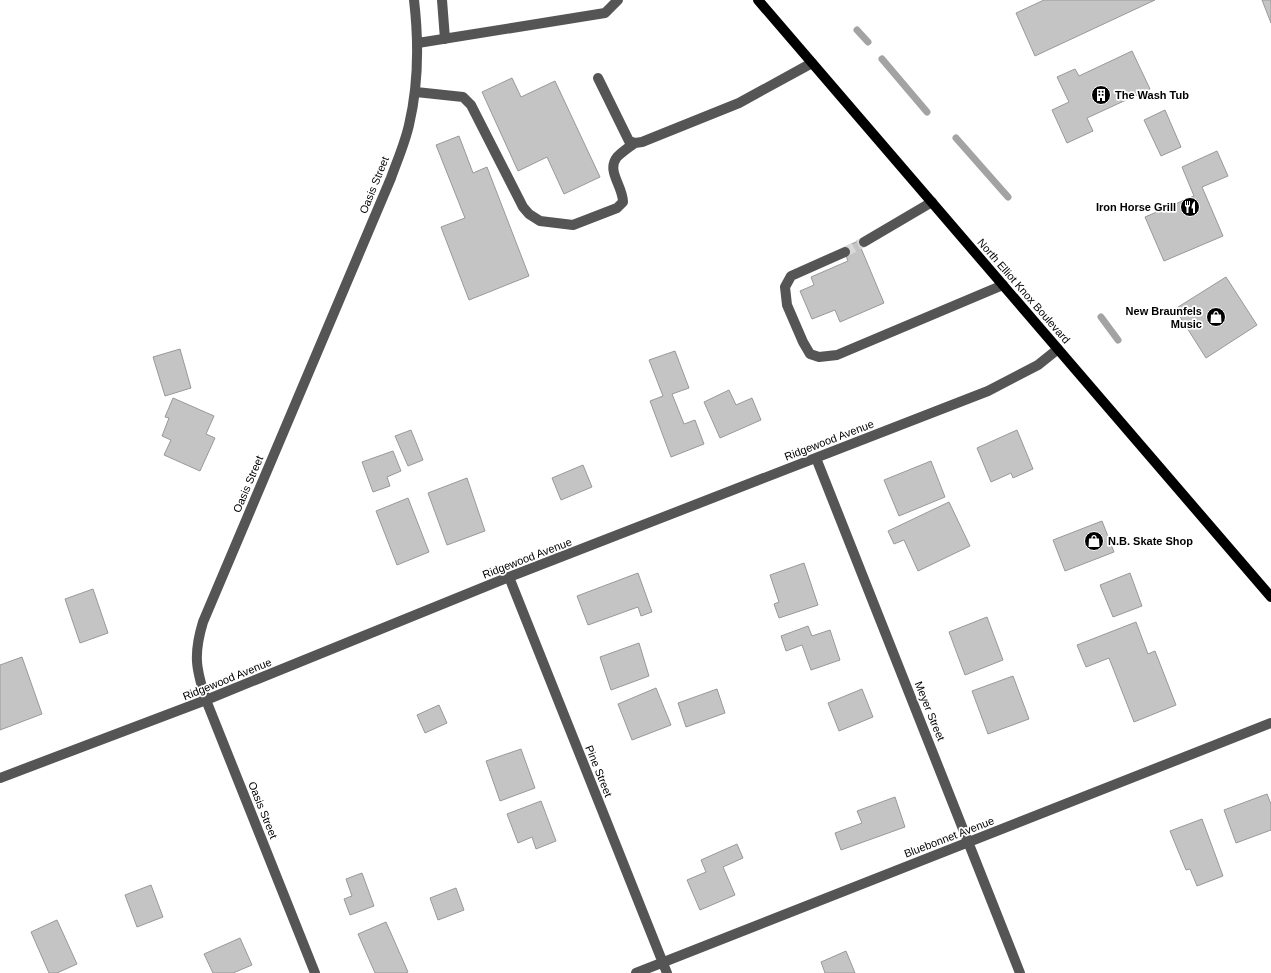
<svg xmlns="http://www.w3.org/2000/svg" width="1271" height="973" viewBox="0 0 1271 973" font-family="Helvetica,sans-serif">
	<style>
		.lines { fill: none; stroke-linecap: round; stroke-linejoin: round }
		.stream { stroke: #a3a3a3; stroke-width: 7 }
		.building { fill: #c4c4c4; stroke: #999 }
		.minor-tunnel { stroke: #d9d9d9; stroke-width: 10; stroke-dasharray: 10 5; stroke-linecap: butt }
		.minor { stroke: #555; stroke-width: 10 }
		.major { stroke: #000; stroke-width: 10 }
		.labels { text-anchor: middle; stroke-width: 3.5; stroke-linejoin: round; paint-order: stroke }
		.poi-label { font-size: 11px; font-weight: bold; fill: #000; stroke: #fff; text-anchor: start }
		.street-label { font-size: 11px; fill: #000; stroke: #fff }
	</style>
	<rect width="100%" height="100%" fill="#fff"/>
	<g class="lines">
		<!-- stream -->
		<path class="stream" d="M857 30 868 42
			M882 59 927 112
			M956 138 1008 197
			M1101 317 1118 340"/>
	</g>
	<!-- building -->
	<path class="building" d="M1044 0H1155L1035 56 1016 13Z
		M1262 0H1271V23Z
		M1132 51 1150 89 1087 118 1093 131 1067 143 1052 110 1069 102 1057 77 1075 69 1079 76Z
		M512 78 521 97 555 81 600 177 564 194 547 157 518 171 482 92Z
		M1165 110 1181 147 1161 156 1144 120Z
		M459 136 473 173 487 167 529 276 469 300 441 227 465 218 436 145Z
		M1217 151 1228 176 1202 187 1223 236 1164 261 1145 217 1194 196 1182 167Z
		M858 241 884 303 840 322 835 310 812 319 800 291 814 285 811 277 848 261 843 248Z
		M1226 277 1257 325 1206 358 1175 309Z
		M180 349 191 388 165 396 153 357Z
		M675 351 689 388 672 394 684 424 695 420 704 444 671 457 650 401 663 396 649 360Z
		M729 390 736 405 752 398 761 420 720 438 704 402Z
		M173 398 214 416 206 434 215 438 200 471 164 455 171 440 162 436 169 418 165 417Z
		M411 430 423 460 408 466 395 436Z
		M1017 430 1033 469 1013 478 1011 473 991 482 977 448Z
		M393 451 401 471 387 477 390 486 373 492 362 462Z
		M931 461 945 497 899 516 884 480Z
		M583 465 592 487 561 500 552 478Z
		M467 478 485 531 447 545 428 493Z
		M408 498 429 552 397 565 376 511Z
		M949 502 970 546 918 571 904 540 894 544 888 531Z
		M1102 521 1114 552 1065 571 1053 540Z
		M804 563 818 605 779 618 774 604 779 602 770 575Z
		M638 573 652 612 641 616 638 607 588 625 577 596Z
		M1130 573 1142 606 1113 617 1100 585Z
		M93 589 108 633 80 643 65 599Z
		M987 617 1003 660 965 675 949 632Z
		M1136 622 1148 654 1155 651 1176 705 1134 722 1109 658 1086 667 1077 645Z
		M808 626 812 636 830 630 840 660 811 670 802 645 786 651 781 636Z
		M639 643 649 676 611 690 600 657Z
		M22 657 42 714 0 730V665Z
		M1013 676 1029 719 988 734 972 691Z
		M656 688 671 725 632 740 618 704Z
		M717 689 725 713 686 727 678 703Z
		M862 689 873 717 839 731 828 703Z
		M439 705 447 723 425 733 417 715Z
		M521 749 535 788 500 801 486 761Z
		M1267 794 1271 804V830L1236 843 1224 810Z
		M895 797 905 827 841 850 835 833 862 823 857 811Z
		M541 801 556 841 536 849 532 837 518 843 507 814Z
		M1202 819 1223 876 1197 886 1190 869 1186 870 1170 831Z
		M737 844 743 858 723 867 735 895 700 910 687 880 706 872 701 860Z
		M362 873 374 906 350 915 344 899 352 896 346 879Z
		M151 885 163 917 137 927 125 895Z
		M456 888 464 910 438 920 430 898Z
		M57 920 77 964 57 973H49L31 932Z
		M386 922 408 972 405 973H375L358 934Z
		M240 938 252 965 233 973H213L204 954Z
		M846 951 855 973H825L821 962Z"/>
	<g class="lines">
		<!-- minor-tunnel -->
		<path class="minor-tunnel" d="M845 252 864 242"/>
		<!-- minor -->
		<path class="minor" d="M442 0 445 39
			M418 43 605 13 618 0
			M598 78 629 141 635 143 642 142 739 103 812 63
			M416 92 463 97 471 105 523 207 529 214 540 221 573 225 617 208 623 202C623 186 606 171 617 157 622 152 629 147 635 143
			M864 242 932 202
			M845 252 791 276 785 287 787 305 803 342 810 354 819 357 837 355 1003 285
			M816 458 1020 973
			M509 577 667 973
			M0 778 206 700 509 577 988 391 1038 365 1058 349
			M315 973 206 700C196 669 193 655 203 622L391 178C397 161 405 143 409 125 419 83 419 43 414 0
			M636 973 1271 723"/>
		<!-- major -->
		<path class="major" d="M758 0 1271 597"/>
	</g>
	<!-- icons -->
	<defs>
		<g id="building-disc" transform="scale(1)"><circle r="9.5" fill="#000" stroke="#fff"/><path d="M-4-6H4V6H1V3H-1V6H-4ZM-2.5-4.3h1.7v1.8h-1.7ZM.8-4.3h1.7v1.8H.8ZM-2.5-1h1.7V.8h-1.7ZM.8-1h1.7V.8H.8Z" fill="#fff"/></g>
		<g id="restaurant-disc" transform="scale(1)"><circle r="9.5" fill="#000" stroke="#fff"/><path d="M-5-6h1v4h1v-4h1v4h1v-4h1v5L-1.5 .5V6h-2V.5L-5-1ZM5-6V6H3V1.5H1.5Q1.5-4 5-6Z" fill="#fff"/></g>
		<g id="shop-disc" transform="scale(1)"><circle r="9.5" fill="#000" stroke="#fff"/><path d="M-5-2.5h2.3a2.7 3.5 0 0 1 5.4 0H5L5.5 6h-11ZM-1.5-2.5h3a1.5 2.3 0 0 0-3 0Z" fill="#fff"/></g>
	</defs>
	<g fill-rule="evenodd">
		<use href="#building-disc" x="1101" y="95"/>
		<use href="#restaurant-disc" x="1190" y="207"/>
		<use href="#shop-disc" x="1216" y="317"/>
		<use href="#shop-disc" x="1094" y="541"/>
	</g>
	<g class="labels">
		<!-- poi labels -->
		<g class="poi-label">
			<text x="1115" y="99">The Wash Tub</text>
			<text x="1176" y="211" text-anchor="end">Iron Horse Grill</text>
			<text x="1202" y="315" text-anchor="end">New Braunfels<tspan x="1202" dy="13">Music</tspan></text>
			<text x="1108" y="545">N.B. Skate Shop</text>
		</g>
		<!-- street labels -->
		<g class="street-label">
			<text transform="translate(374 185) rotate(-68)" y="4">Oasis Street</text>
			<text transform="translate(1024 291) rotate(49)" y="4">North Elliot Knox Boulevard</text>
			<text transform="translate(829 440) rotate(-21)" y="4">Ridgewood Avenue</text>
			<text transform="translate(248 484) rotate(-67)" y="4">Oasis Street</text>
			<text transform="translate(527 558) rotate(-21)" y="4">Ridgewood Avenue</text>
			<text transform="translate(227 679) rotate(-22)" y="4">Ridgewood Avenue</text>
			<text transform="translate(930 711) rotate(68)" y="4">Meyer Street</text>
			<text transform="translate(599 771) rotate(68)" y="4">Pine Street</text>
			<text transform="translate(263 810) rotate(68)" y="4">Oasis Street</text>
			<text transform="translate(949 837) rotate(-21)" y="4">Bluebonnet Avenue</text>
		</g>
	</g>
</svg>
